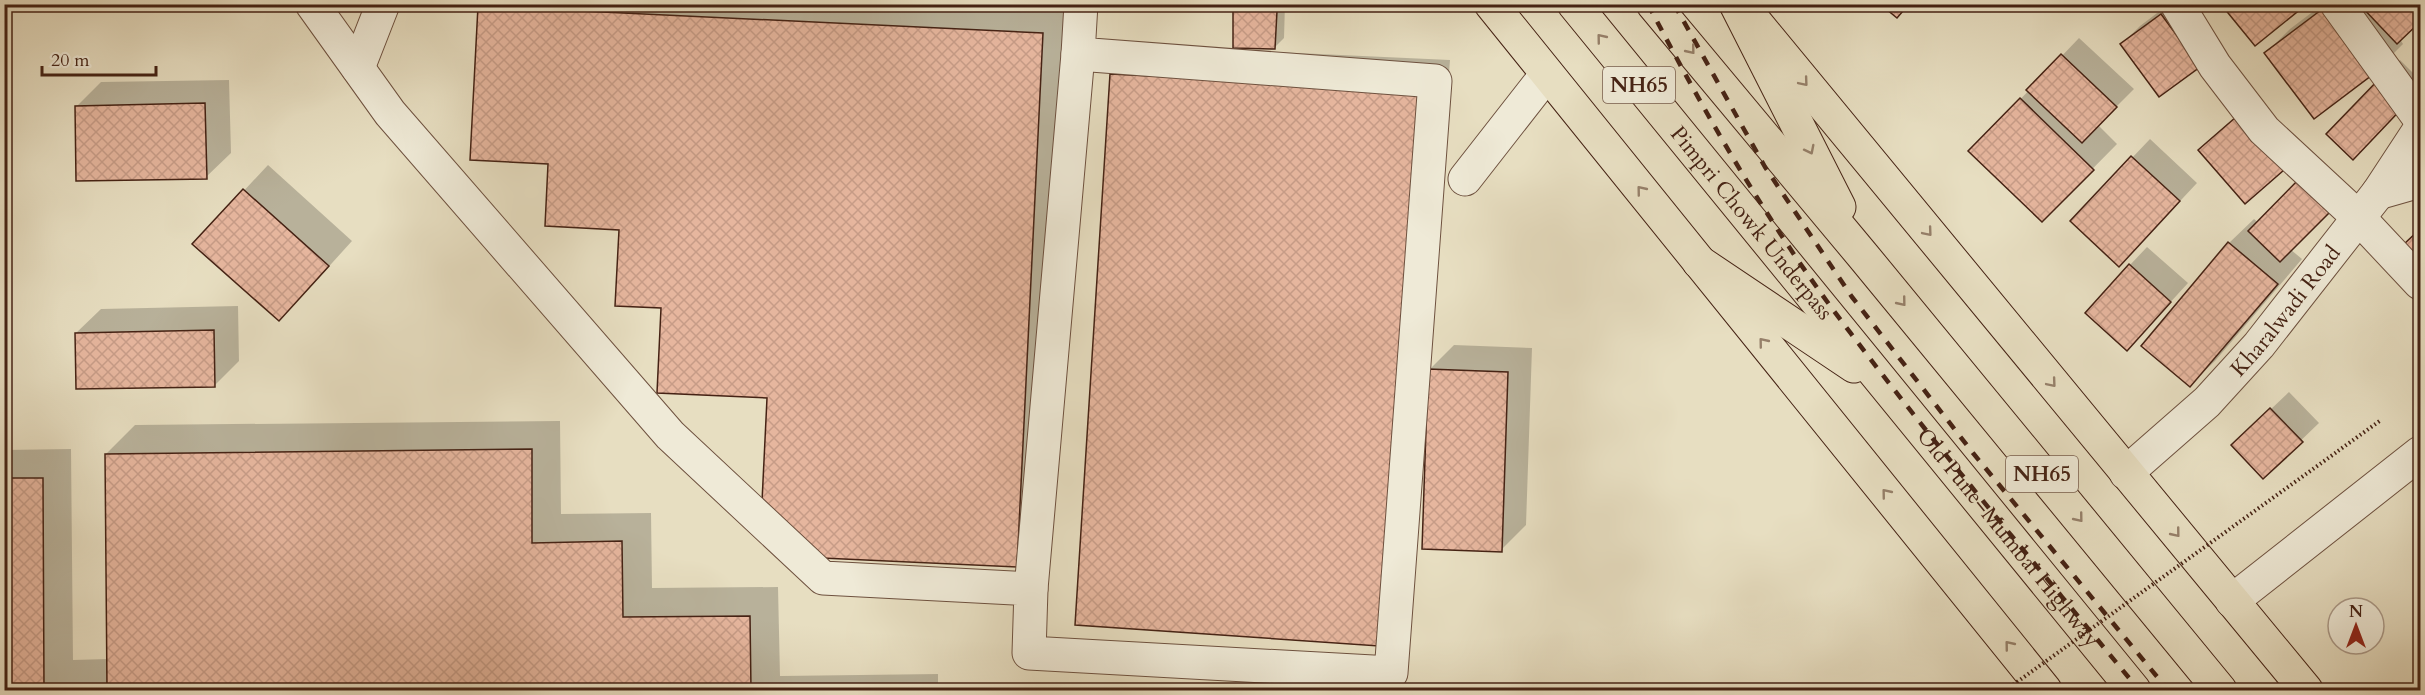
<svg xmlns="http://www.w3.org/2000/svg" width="2425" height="695" viewBox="0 0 2425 695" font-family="Cardo,serif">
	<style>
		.shadow { fill: #0003 }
		.building { fill: url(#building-cross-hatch); stroke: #452214; stroke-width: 1.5 }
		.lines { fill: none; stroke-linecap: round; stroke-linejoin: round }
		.minor-casing { stroke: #6e513f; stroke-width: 35 }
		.major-casing { stroke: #452214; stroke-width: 35 }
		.highway-casing { stroke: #452214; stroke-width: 35 }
		.path { stroke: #452214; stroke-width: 4; stroke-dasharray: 1.5 3; stroke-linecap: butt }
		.minor { stroke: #efead7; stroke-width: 33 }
		.major { stroke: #e7dec1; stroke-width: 33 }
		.highway { stroke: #e7dec1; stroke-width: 33 }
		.rail { stroke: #452214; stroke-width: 4.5; stroke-dasharray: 10 10; stroke-linecap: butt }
		.path-bridge { stroke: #452214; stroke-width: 4; stroke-dasharray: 1.5 3; stroke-linecap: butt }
		.oneway { stroke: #96806a }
		.labels { text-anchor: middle; stroke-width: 5; stroke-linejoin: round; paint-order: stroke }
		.shield { fill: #efead7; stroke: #785e4e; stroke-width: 1.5 }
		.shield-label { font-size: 21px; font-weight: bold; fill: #452214 }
		.street-label { font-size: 22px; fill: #452214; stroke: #efead7 }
	</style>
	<defs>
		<pattern id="building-cross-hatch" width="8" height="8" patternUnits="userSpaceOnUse" patternTransform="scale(1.5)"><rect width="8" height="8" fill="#e6b69e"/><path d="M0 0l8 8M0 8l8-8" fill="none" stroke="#c79c87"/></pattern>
	</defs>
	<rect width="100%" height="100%" fill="#e7dec1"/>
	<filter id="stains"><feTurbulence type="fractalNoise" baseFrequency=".00333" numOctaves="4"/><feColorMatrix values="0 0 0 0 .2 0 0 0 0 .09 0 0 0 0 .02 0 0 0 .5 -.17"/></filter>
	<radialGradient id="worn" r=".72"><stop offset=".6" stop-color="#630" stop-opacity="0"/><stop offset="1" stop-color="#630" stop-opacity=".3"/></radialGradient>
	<!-- shadow -->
	<path class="shadow" d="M482 4 1071 5 1045 536 1016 566 769 397 663 306 621 228 550 163 479 7Z
		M1242 4H1285L1284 38 1275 47 1235 11Z
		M2169 4 2216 49 2122 44 2140 26Z
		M2323 4H2420V20L2400 39 2403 44 2379 68 2266 53 2290 29Z
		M2079 38 2134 89 2098 125 2117 144 2042 220 1971 151Z
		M1141 46 1450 60 1408 615 1111 75Z
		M2400 60 2420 80V87L2370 140 2382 78Z
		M229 80 231 153 206 177 76 107 101 82Z
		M2150 139 2197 183 2137 247 2072 221Z
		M268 165 352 241 303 295 195 243Z
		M2254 219 2302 259 2215 361 2190 385 2229 243Z
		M2147 247 2188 283 2144 331 2130 265Z
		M238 306 239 361 215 385 76 333 101 309Z
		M1454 345 1532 348 1526 525 1501 550 1430 369Z
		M2289 392 2319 423 2263 477 2251 428Z
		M560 421 561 514 651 513 652 588 778 587 780 676 938 674V690H4V450L71 449 73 660 108 659 106 454 135 425Z"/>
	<!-- building -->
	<path class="building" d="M1880 4H1909L1897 18Z
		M2228 4H2307L2255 46 2224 8Z
		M2329 4 2380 69 2314 119 2264 53Z
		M2359 4H2417L2420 8V22L2397 44Z
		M478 6 1043 33 1017 567 822 558 762 502 767 398 657 393 661 308 615 306 619 230 545 226 548 164 470 160Z
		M1233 11H1277L1275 49 1233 48Z
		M2161 14 2200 67 2159 97 2120 44Z
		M2061 54 2117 107 2082 143 2026 90Z
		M1110 74 1421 89 1379 646 1075 625Z
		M2381 77 2408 102 2353 160 2326 134Z
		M2020 98 2094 170 2042 222 1968 151Z
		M205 103 207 179 76 181 75 106Z
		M2236 117 2284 170 2245 204 2198 150Z
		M2131 156 2180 201 2119 267 2070 221Z
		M2301 177 2333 209 2280 262 2248 231Z
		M243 189 329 266 279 321 192 244Z
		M2420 229V264L2403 245Z
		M2228 242 2278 284 2190 387 2141 346Z
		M2129 264 2171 302 2127 351 2085 313Z
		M214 330 215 387 76 389 75 333Z
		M1428 369 1508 372 1502 552 1422 549Z
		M2270 408 2303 442 2263 479 2231 445Z
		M532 449V543L622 541 623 617 750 616 751 690H4V478H43L44 688H107L105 454Z"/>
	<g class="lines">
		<!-- minor casing -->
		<g class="minor-casing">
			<g id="minor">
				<path d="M312 4 390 113 670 435 823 578 1031 589 1029 653 1391 673 1435 81 1078 54 1081 4"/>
				<path d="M2177 4 2215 66 2264 130 2359 218 2420 283"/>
				<path d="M2337 4 2420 119"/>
				<path d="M358 68 383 4"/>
				<path d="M1465 179 1547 74"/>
				<path d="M2378 193 2420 181"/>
				<path id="s1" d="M2126 473 2207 402 2259 345 2378 193 2420 129"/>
				<path d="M1031 589 1078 54"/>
				<path d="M2232 601 2420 453"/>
			</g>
		</g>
		<!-- major casing -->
		<g class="major-casing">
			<path id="major" d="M1491 4 2045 690
				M1751 17 2306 690"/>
		</g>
		<!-- highway casing -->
		<g class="highway-casing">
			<g id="highway">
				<path id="s2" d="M1574 4 2134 690"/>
				<path d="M1653 4 1864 257 2220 690"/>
				<path d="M1736 4 1839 207"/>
				<path d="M1699 262 1854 366"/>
			</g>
		</g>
		<!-- path -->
		<path class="path" d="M2338 451 2381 420"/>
		<!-- minor -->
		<use href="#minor" class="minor"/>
		<!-- major -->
		<use href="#major" class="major"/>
		<!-- highway -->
		<use href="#highway" class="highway"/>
		<!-- rail -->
		<path class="rail" d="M1648 4C1703 110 1763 215 1834 311 1931 441 2036 565 2139 690
			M1674 4 1765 167 1852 297 1973 453 2168 690"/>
		<!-- path-bridge -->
		<path class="path-bridge" d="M2006 690 2338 451"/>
	</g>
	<!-- one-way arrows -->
	<defs><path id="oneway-chevron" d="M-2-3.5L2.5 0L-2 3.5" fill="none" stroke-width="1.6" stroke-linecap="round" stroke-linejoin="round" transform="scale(1.5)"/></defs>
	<g class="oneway">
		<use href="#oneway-chevron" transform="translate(1601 38) rotate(-129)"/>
		<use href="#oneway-chevron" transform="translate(1691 50) rotate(51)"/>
		<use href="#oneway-chevron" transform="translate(1804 82) rotate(50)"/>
		<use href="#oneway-chevron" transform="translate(1810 150) rotate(63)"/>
		<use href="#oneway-chevron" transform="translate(1641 190) rotate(-129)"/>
		<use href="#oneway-chevron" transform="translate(1928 232) rotate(50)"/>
		<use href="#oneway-chevron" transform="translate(1902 302) rotate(51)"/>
		<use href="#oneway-chevron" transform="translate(1763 342) rotate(-129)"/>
		<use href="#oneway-chevron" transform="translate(2052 383) rotate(50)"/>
		<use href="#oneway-chevron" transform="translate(1886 493) rotate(-129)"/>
		<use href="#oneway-chevron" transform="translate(2079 518) rotate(51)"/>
		<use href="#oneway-chevron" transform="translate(2176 533) rotate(51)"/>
		<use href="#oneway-chevron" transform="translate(2009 645) rotate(-129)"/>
	</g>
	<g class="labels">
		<!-- shield labels -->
		<g class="shield">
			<rect x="1603" y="67" width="72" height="36" rx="4.5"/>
			<rect x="2006" y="456" width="72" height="36" rx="4.5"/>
		</g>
		<g class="shield-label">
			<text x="1639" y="92">NH65</text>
			<text x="2042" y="481">NH65</text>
		</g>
		<!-- street labels -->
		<g class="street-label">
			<text dy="8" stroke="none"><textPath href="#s2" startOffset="282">Pimpri Chowk Underpass</textPath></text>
			<text dy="8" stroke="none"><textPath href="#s1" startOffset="228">Kharalwadi Road</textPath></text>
			<text dy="8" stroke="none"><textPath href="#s2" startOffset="688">Old Pune–Mumbai Highway</textPath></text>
		</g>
	</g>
	<!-- margin -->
	<rect width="2425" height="695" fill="none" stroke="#e7dec1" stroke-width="24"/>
	<rect x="6" y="6" width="2413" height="683" fill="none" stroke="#452214" stroke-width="3"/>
	<rect x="12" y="12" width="2401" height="671" fill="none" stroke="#452214" stroke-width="1.5"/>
	<!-- north arrow -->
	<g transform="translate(2356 626)"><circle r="28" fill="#efead7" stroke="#ab9a89" stroke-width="1.5"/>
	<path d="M0-4.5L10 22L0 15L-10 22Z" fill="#8f2418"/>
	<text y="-9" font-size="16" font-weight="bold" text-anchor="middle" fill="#452214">N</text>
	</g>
	<!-- scale -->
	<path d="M42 66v9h114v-9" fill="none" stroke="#452214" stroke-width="3"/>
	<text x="51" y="66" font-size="18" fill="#452214" stroke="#efead7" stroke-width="4.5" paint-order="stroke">20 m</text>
	<rect width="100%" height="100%" filter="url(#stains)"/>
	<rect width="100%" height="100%" fill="url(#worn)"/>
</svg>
